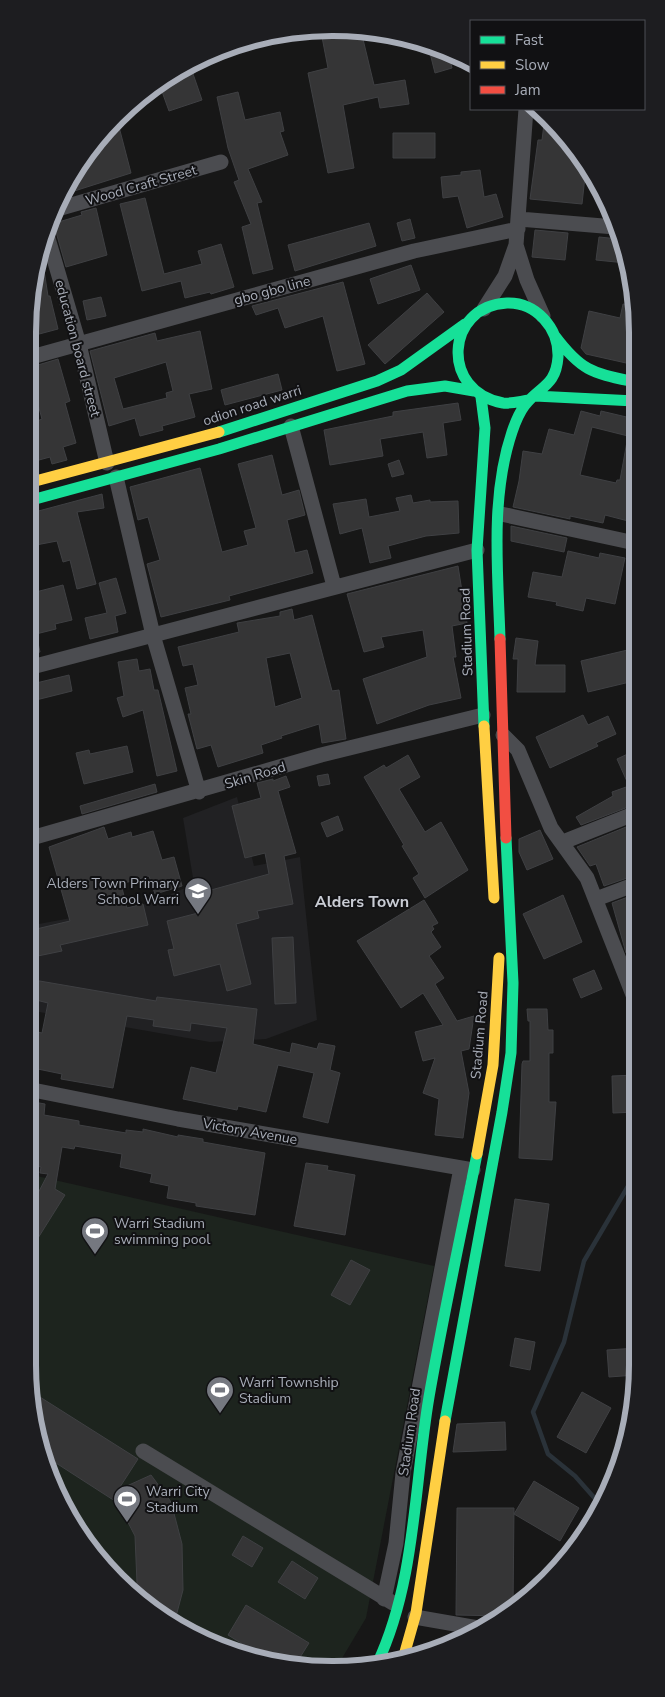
<svg xmlns="http://www.w3.org/2000/svg" width="665" height="1697" viewBox="0 0 665 1697" font-family="'Nunito Sans',sans-serif">
	<style>
		.built { fill: #212123 }
		.green { fill: #1d241e }
		.lines { fill: none; stroke-linecap: round; stroke-linejoin: round }
		.stream { stroke: #2a3239; stroke-width: 4.5 }
		.building { fill: #353536; stroke: #3f4043; fill-rule: evenodd }
		.street { stroke: #4b4c50; stroke-width: 15 }
		.fast { stroke: #16e098; stroke-width: 11 }
		.slow { stroke: #ffcf43; stroke-width: 11 }
		.jam { stroke: #f24e42; stroke-width: 11 }
		.labels { text-anchor: middle; stroke-width: 4; stroke-linejoin: round; paint-order: stroke }
		.street-label { font-size: 14px; fill: #a8adb8; stroke: #111113 }
		.poi-label { font-size: 14px; fill: #a8adb8; stroke: #111113; text-anchor: start }
		.quarter-label { font-size: 16px; font-weight: bold; fill: #c9ccd4; stroke: #111113 }
		.rim { fill: none; stroke: #a8adb8; stroke-width: 6 }
	</style>
	<rect width="100%" height="100%" fill="#171717"/>
	<!-- built -->
	<path class="built" d="M237 797 254 866 300 857 317 1020 266 1039 210 1042 28 1010V926L151 903 194 884 183 818Z"/>
	<!-- green -->
	<path class="green" d="M28 1174 434 1266 366 1618 338 1665 292 1667 180 1629 103 1565 44 1463 28 1364Z"/>
	<g class="lines">
		<!-- stream -->
		<path class="stream" d="M598 1502 575 1476 548 1454 533 1412 564 1342 584 1261 637 1171"/>
	</g>
	<!-- building -->
	<path class="building" d="M321 32 362 35 374 85 405 80 409 104 380 108 378 97 343 105 354 168 328 173 308 73 328 68Z
		M428 45 449 55 452 68 435 73Z
		M190 65 202 100 169 111 160 86 180 68Z
		M238 92 245 120 280 112 284 131 280 132 288 155 248 169 262 202 257 203 273 269 253 274 242 227 251 224 234 182 239 180 228 148 217 97Z
		M545 116 562 132 586 167 582 204 530 199 538 140H542Z
		M118 123 131 173 68 193 91 147Z
		M393 133H435V158H393Z
		M480 170 484 197 496 194 503 217 467 228 458 196 443 198 441 177 461 175V172Z
		M145 198 164 274 202 264 198 251 221 244 234 287 211 294 210 292 185 298 181 281 142 291 120 204Z
		M96 208 107 255 66 267 56 232 51 227 52 224 82 215 81 212Z
		M410 219 415 238 402 241 397 223Z
		M369 223 376 246 295 271 288 245Z
		M535 230 568 233 565 260 532 257Z
		M599 237 619 239 626 263 596 260Z
		M39 251H41L48 296H50L58 329 28 337Z
		M411 265 420 290 378 304 370 279Z
		M343 282 365 364 337 371 323 316 285 328 278 308 256 315 252 306Z
		M427 293 444 312 385 364 368 345Z
		M101 297 106 316 87 320 83 301Z
		M623 304 635 306V365L586 354 581 348 589 311 620 318Z
		M200 331 212 389 189 394 195 417 162 426 163 430 140 436 135 418 109 426 90 351 155 333 157 341ZM166 362 173 391 166 393 167 398 123 409 114 378Z
		M58 359 70 401 65 403 76 443 63 447 67 460 52 464 50 457 28 463V425L42 419 28 368Z
		M278 374 282 390 225 405 221 390Z
		M458 403 461 420 443 423 447 455 427 458 423 432 380 439 383 456 330 465 324 430 393 416V412Z
		M581 411 600 416 601 411 635 419V506L632 522 605 515 603 523 570 516V519L513 507 519 481 523 451 542 454 549 429 574 435ZM592 427 628 436 620 480H617L616 483 580 475Z
		M272 455 282 495 299 490 305 515 287 520 295 553 307 550 313 573 229 596 230 600 161 617 147 564 160 560 148 517 138 520 130 487 200 468 222 552 248 545 244 531 256 528 238 464Z
		M399 460 404 474 392 477 388 464Z
		M102 494 104 508 77 512 96 584 77 589 70 560 63 562 57 541 36 545 31 513Z
		M411 495 413 503 430 500V502L458 501 459 533 426 536 388 546 391 558 370 563 362 528 340 534 333 504 366 499 369 517 400 511 396 498Z
		M511 526 567 538 564 552 511 541Z
		M568 551 599 558 600 553 625 558 615 604 586 598 583 611 556 605 557 602 528 597 533 572 562 577Z
		M458 566 467 623 452 626 456 657H453L461 698 429 705 377 724 363 679 427 657 423 630 381 637 384 647 364 652 347 594Z
		M116 578 126 613 115 616 118 632 90 639 85 618 107 613 99 583Z
		M63 585 72 620 55 624 56 629 36 634 40 652 28 655V594Z
		M292 609 294 620 312 615 332 691 339 690 346 739 322 743 319 724 281 736 282 738 261 745 263 753 218 767 211 745 197 749 188 714H191L185 688 198 685 193 664 183 666 178 647 239 632 237 623 280 616V612ZM290 653 302 698 275 707 266 658Z
		M516 638 538 641 535 665H565V692H517L518 659H513Z
		M636 648V656L629 661 634 681 588 692 581 661Z
		M137 659 139 671 150 669 154 690H158L177 771 157 776 143 710 123 717 117 698 124 696 118 662Z
		M69 675 72 691 28 702V685Z
		M583 715 588 725 608 716 616 734 596 743 598 746 550 768 536 737Z
		M127 746 133 772 84 784 76 753 89 750 90 754Z
		M632 752 636 761V804L581 825 576 817 613 796 612 792 629 786 617 759Z
		M408 755 420 777 399 789 425 832 441 822 468 870 425 898 413 878 419 874 402 846 404 845 364 777 384 765 386 768Z
		M328 774 330 784 319 786 317 776Z
		M286 776 290 787 278 791 296 853 284 856 293 904 257 911 259 918 236 924 251 984 227 991 220 964 174 976 168 950 174 949 167 921 198 913 193 895 269 874 265 853 245 858 232 806 261 798 257 783 273 779V781Z
		M155 784 157 792 82 814 80 806Z
		M338 816 343 830 327 837 321 823Z
		M631 825 636 835V875L604 886 596 864 590 866 577 847Z
		M104 827 108 839 131 832 132 837 153 831 162 860 174 857 182 886 155 894 149 876 121 884 127 908 143 904 148 925 60 945 62 951 28 958V931L70 921 49 847Z
		M540 830 553 859 527 870 519 852V839Z
		M636 894V950L626 953 612 903Z
		M563 895 582 942 544 959 523 914Z
		M424 900 438 923 432 926 434 929 431 932 441 947 429 956 444 978 435 984 457 1021 474 1016 469 1049 461 1051 469 1093 463 1138 435 1135 439 1099 423 1093 435 1058 423 1061 415 1032 443 1025 423 993 401 1008 357 941Z
		M293 937 296 1003 275 1004 272 938Z
		M594 970 602 989 581 998 573 979Z
		M28 979 156 1001 157 997 257 1009 253 1044 290 1053 292 1043 317 1049 319 1043 335 1046 330 1070 340 1073 328 1123 303 1117 314 1073 278 1065 266 1112 238 1106 237 1110 183 1099 191 1067 216 1073 227 1028 191 1023 190 1031 153 1026 154 1020 127 1016 113 1088 61 1079 62 1074 28 1067V1030L42 1033 48 1003 28 998Z
		M527 1009H547L548 1030H553V1053H549V1102H556L552 1160 519 1158 522 1064 523 1061H530V1021H528Z
		M637 1075V1112L613 1113 612 1076Z
		M28 1101 45 1104 44 1115 79 1121V1125L126 1133V1130L143 1132V1129L178 1137V1135L203 1139V1142L265 1153 255 1215 196 1206V1203L167 1198 169 1186 150 1182 152 1174 120 1167 122 1154 75 1146 74 1149 62 1147 55 1189 65 1195 28 1254V1192L36 1197 48 1174 40 1173 41 1167 28 1164Z
		M306 1163 328 1166 327 1170 355 1175 345 1235 294 1226Z
		M515 1199 549 1204 540 1271 505 1266Z
		M351 1260 370 1270 350 1305 331 1295Z
		M515 1338 535 1342 530 1370 510 1366Z
		M637 1348 636 1375 609 1377 607 1350Z
		M32 1392 138 1459 118 1490 151 1475 171 1502 182 1544 183 1590 174 1624 133 1590 137 1583 135 1536 118 1503 42 1454Z
		M582 1392 611 1408 586 1453 557 1437Z
		M505 1422 506 1450 453 1452 457 1424Z
		M534 1481 579 1508 560 1541 514 1514Z
		M457 1508H514L513 1608 504 1616 456 1615Z
		M243 1536 263 1548 252 1567 232 1555Z
		M292 1561 318 1578 305 1599 278 1582Z
		M246 1605 309 1643 294 1667 265 1658 228 1635Z"/>
	<g class="lines">
		<!-- street -->
		<path class="street" d="M61 208 221 162
			M519 219 615 227
			M47 235 79 344 107 463
			M516 245 527 280 543 316
			M484 309 505 276 516 245 526 109
			M28 358 414 251 518 229
			M291 426 334 586
			M116 477 153 635 199 792
			M501 514 635 543
			M28 668 477 550
			M503 735 518 750 551 828 587 878 637 1005
			M28 839 321 755 483 715
			M563 842 636 813
			M596 899 636 884
			M28 1089 178 1119 473 1170
			M143 1451 393 1603
			M384 1599 396 1543 403 1473 461 1168
			M415 1617 478 1628"/>
		<!-- fast -->
		<path class="fast" d="M555 336C582 372 593 373 635 382
			M535 396 635 401
			M481 397 485 428 477 550 484 726
			M219 432 377 381 401 370 465 324
			M28 501 219 449 407 391 445 386 474 391
			M500 639C498 572 490 497 512 432 515 423 519 413 525 405 540 386 556 386 558 357 559 328 536 302 507 303 445 306 440 392 503 403 511 404 521 401 529 400
			M445 1421 502 1112 511 1053 513 983 506 838
			M377 1664C416 1582 414 1485 429 1397 443 1316 461 1235 477 1154"/>
		<!-- slow -->
		<path class="slow" d="M28 483 219 432
			M484 726 494 898
			M477 1154 493 1065 499 958
			M403 1659 416 1613 445 1421"/>
		<!-- jam -->
		<path class="jam" d="M500 639 506 838"/>
	</g>
	<!-- icons -->
	<defs>
		<g id="school-pin" transform="scale(1.4375)"><path d="M0 17L-7.5 6A9.5 9.5 0 1 1 7.5 6Z" fill="#757880" stroke="#111113"/><path d="M0-5L7-2L0 1L-7-2ZM-4 1L0 2.5L4 1V4Q0 6-4 4Z" fill="#fff"/></g>
		<g id="stadium-pin" transform="scale(1.4375)"><path d="M0 17L-7.5 6A9.5 9.5 0 1 1 7.5 6Z" fill="#757880" stroke="#111113"/><path d="M0-5a6.5 5 0 1 0 0 10a6.5 5 0 1 0 0-10ZM-3.5-1.8h7v3.6h-7Z" fill="#fff"/></g>
	</defs>
	<g fill-rule="evenodd">
		<use href="#school-pin" x="198" y="891"/>
		<use href="#stadium-pin" x="95" y="1231"/>
		<use href="#stadium-pin" x="220" y="1390"/>
		<use href="#stadium-pin" x="127" y="1499"/>
	</g>
	<g class="labels">
		<!-- street labels -->
		<g class="street-label">
			<text transform="translate(141 185) rotate(-16)" y="5">Wood Craft Street</text>
			<text transform="translate(272 290) rotate(-15)" y="5">gbo gbo line</text>
			<text transform="translate(78 348) rotate(75)" y="5">education board street</text>
			<text transform="translate(252 405) rotate(-18)" y="5">odion road warri</text>
			<text transform="translate(466 632) rotate(-92)" y="5">Stadium Road</text>
			<text transform="translate(255 775) rotate(-17)" y="5">Skin Road</text>
			<text transform="translate(479 1035) rotate(-85)" y="5">Stadium Road</text>
			<text transform="translate(250 1131) rotate(10)" y="5">Victory Avenue</text>
			<text transform="translate(409 1432) rotate(-82)" y="5">Stadium Road</text>
		</g>
		<!-- poi labels -->
		<g class="poi-label">
			<text x="179" y="888" text-anchor="end">Alders Town Primary<tspan x="179" dy="16">School Warri</tspan></text>
			<text x="114" y="1228">Warri Stadium<tspan x="114" dy="16">swimming pool</tspan></text>
			<text x="239" y="1387">Warri Township<tspan x="239" dy="16">Stadium</tspan></text>
			<text x="146" y="1496">Warri City<tspan x="146" dy="16">Stadium</tspan></text>
		</g>
		<!-- quarter labels -->
		<g class="quarter-label">
			<text x="362" y="907">Alders Town</text>
		</g>
	</g>
	<!-- crop -->
	<path d="M0 0H665V1697H0ZM332 36H333A296 296 0 0 1 629 332V1365A296 296 0 0 1 333 1661H332A296 296 0 0 1 36 1365V332A296 296 0 0 1 332 36Z" fill="#1d1d20" fill-rule="evenodd"/>
	<path class="rim" d="M332 36H333A296 296 0 0 1 629 332V1365A296 296 0 0 1 333 1661H332A296 296 0 0 1 36 1365V332A296 296 0 0 1 332 36Z"/>
	<!-- legend -->
	<rect x="470" y="20" width="175" height="90" fill="#111113" stroke="#4d4f55"/>
	<rect x="480" y="36" width="25" height="8" fill="#16e098" stroke="#4d4f55"/>
	<text x="515" y="45" font-size="15" fill="#a8adb8">Fast</text>
	<rect x="480" y="61" width="25" height="8" fill="#ffcf43" stroke="#4d4f55"/>
	<text x="515" y="70" font-size="15" fill="#a8adb8">Slow</text>
	<rect x="480" y="86" width="25" height="8" fill="#f24e42" stroke="#4d4f55"/>
	<text x="515" y="95" font-size="15" fill="#a8adb8">Jam</text>
</svg>
